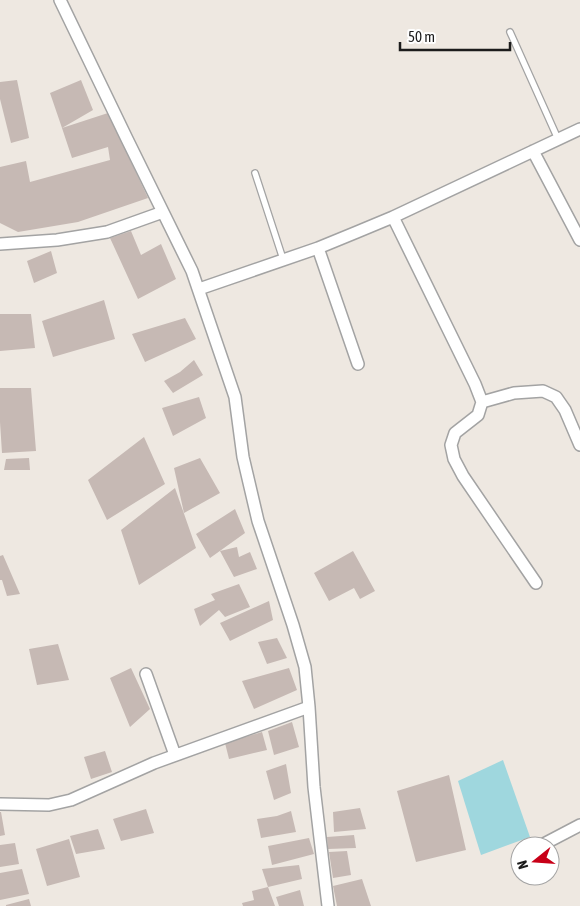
<svg xmlns="http://www.w3.org/2000/svg" width="580" height="906" viewBox="0 0 580 906" font-family="'Asap Condensed',sans-serif">
	<style>
		.water { fill: #9fd7de }
		.building { fill: #c6b9b4 }
		.lines { fill: none; stroke-linecap: round; stroke-linejoin: round }
		.lane-casing { stroke: #a3a3a3; stroke-width: 8 }
		.street-casing { stroke: #a3a3a3; stroke-width: 14 }
		.lane { stroke: #fff; stroke-width: 5.5 }
		.street { stroke: #fff; stroke-width: 11 }
	</style>
	<rect width="100%" height="100%" fill="#eee8e1"/>
	<!-- water -->
	<path class="water" d="M503 760 530 837 481 855 458 781Z"/>
	<!-- building -->
	<path class="building" d="M17 80 29 138 11 143 0 99V82Z
		M81 80 93 110 62 128 50 93Z
		M108 113 148 198 78 222 18 232 0 223V167L26 161 30 182 110 160 108 147 72 158 62 128Z
		M131 231 141 255 161 244 176 279 138 299 110 238Z
		M51 251 57 273 34 283 27 261Z
		M104 300 115 339 53 357 42 321Z
		M0 314H31L35 348 0 351Z
		M185 318 196 339 145 362 132 334Z
		M194 360 203 375 173 393 164 381 180 372Z
		M0 388H31L36 451 2 453 0 422Z
		M199 397 206 418 173 436 162 408Z
		M144 437 165 484 107 520 88 480Z
		M29 458 30 470H4L6 459Z
		M200 458 220 493 184 513 174 468Z
		M175 488 196 548 139 585 121 530Z
		M235 509 245 533 210 558 196 534Z
		M237 547 239 557 250 552 257 569 234 577 220 551Z
		M353 551 375 591 360 599 354 588 329 601 314 573Z
		M3 555 20 594 7 596 2 580H0V556Z
		M239 584 250 607 225 617 219 610 200 626 194 609 215 600 211 594Z
		M269 601 273 620 230 641 220 623Z
		M277 638 287 658 267 664 258 642Z
		M58 644 69 680 37 685 29 649Z
		M131 668 150 709 130 727 110 678Z
		M289 668 297 690 254 709 242 681Z
		M292 722 299 747 274 755 268 731Z
		M262 732 267 750 229 759 225 743Z
		M105 751 112 772 91 779 84 757Z
		M286 764 291 793 274 800 266 771Z
		M449 775 466 850 416 862 397 791Z
		M360 808 366 829 334 832 333 812Z
		M146 809 154 833 121 841 113 819Z
		M291 811 296 832 261 838 257 819 277 816Z
		M0 812H1L5 835 0 836Z
		M98 829 105 849 76 854 70 836Z
		M354 835 356 848 328 849 327 837Z
		M309 838 314 854 272 865 268 846Z
		M69 839 80 877 47 886 36 849Z
		M15 843 19 864 0 867V845Z
		M347 851 351 875 333 878 329 852Z
		M299 865 302 879 268 887 262 869Z
		M22 869 29 894 0 900V873Z
		M362 879 371 906H337L333 886Z
		M268 887 275 906H243L242 903 254 900 252 891Z
		M300 890 304 906H279L276 897Z
		M29 899 31 906H6V905Z"/>
	<g class="lines">
		<!-- lane casing -->
		<g class="lane-casing">
			<path id="lane" d="M510 32 558 139
				M255 173 283 259"/>
		</g>
		<!-- street casing -->
		<g class="street-casing">
			<path id="street" d="M60 0 127 139 192 271 235 397 243 457 258 521 293 625 305 667 309 707 314 787 328 906
				M533 151 580 240
				M393 217 475 384 482 402 478 415 455 433 451 445 454 459 463 476 536 583
				M0 244 57 240 107 232 163 212
				M318 248 358 364
				M199 289 318 248 357 232 393 217 580 129
				M482 402 514 393 543 391 556 397 565 410 580 445
				M146 674 175 755
				M0 804 49 805 71 800 154 763 309 707
				M540 846 580 825"/>
		</g>
		<!-- lane -->
		<use href="#lane" class="lane"/>
		<!-- street -->
		<use href="#street" class="street"/>
	</g>
	<!-- north arrow -->
	<g transform="translate(535 861) rotate(253)"><circle r="24" fill="#ffffff" stroke="#a4a4a4"/>
	<path d="M0-4L9 19L0 12L-9 19Z" fill="#c80018"/>
	<text y="-8" font-size="14" font-weight="bold" text-anchor="middle" fill="#1c1c1c">N</text>
	</g>
	<!-- scale -->
	<path d="M400 42v8h110v-8" fill="none" stroke="#1c1c1c" stroke-width="2.5"/>
	<text x="408" y="42" font-size="15" fill="#1c1c1c" stroke="#ffffff" stroke-width="4" paint-order="stroke">50 m</text>
</svg>
